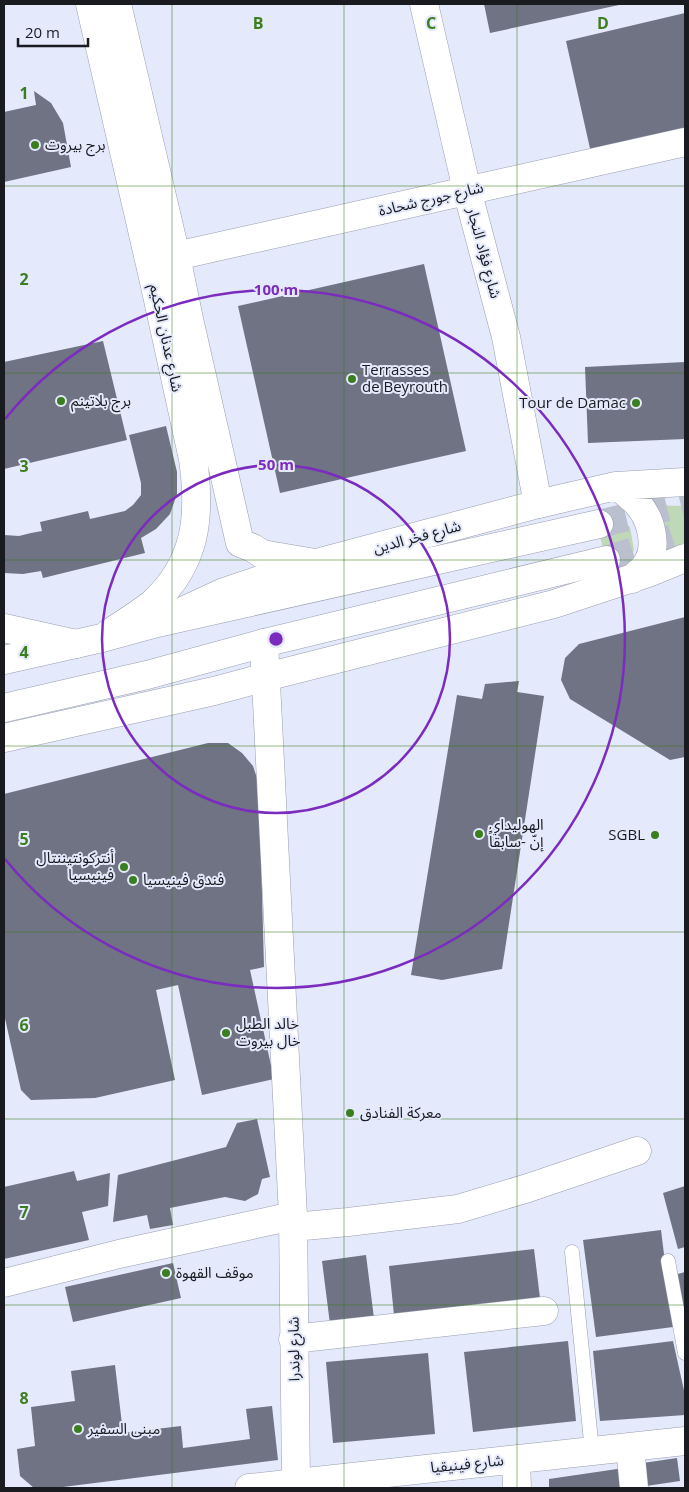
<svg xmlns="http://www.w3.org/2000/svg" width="689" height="1492" viewBox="0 0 689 1492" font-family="'Open Sans','Noto Sans Arabic',sans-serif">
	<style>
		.green { fill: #bfd8b7 }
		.building { fill: #6f7383 }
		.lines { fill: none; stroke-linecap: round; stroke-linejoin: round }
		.motorway-tunnel { stroke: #bbc0cf; stroke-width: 28; stroke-dasharray: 28 14; stroke-linecap: butt }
		.service-casing { stroke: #989eae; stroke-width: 15 }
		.minor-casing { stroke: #989eae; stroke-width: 29 }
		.tertiary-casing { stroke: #989eae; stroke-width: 29 }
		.secondary-casing { stroke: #989eae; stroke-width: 29 }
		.trunk-casing { stroke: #989eae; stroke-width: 29 }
		.motorway-casing { stroke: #989eae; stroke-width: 29 }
		.service { stroke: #fff; stroke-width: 14 }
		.minor { stroke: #fff; stroke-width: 28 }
		.tertiary { stroke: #fff; stroke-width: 28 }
		.secondary { stroke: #fff; stroke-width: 28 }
		.trunk { stroke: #fff; stroke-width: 28 }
		.motorway { stroke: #fff; stroke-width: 28 }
		.grid { fill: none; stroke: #3b7e1f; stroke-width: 1; stroke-opacity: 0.55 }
		.ring { fill: none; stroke: #7b2cbf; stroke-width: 2.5 }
		.poi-dot { fill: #3b7e1f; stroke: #e4e9fb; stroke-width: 2 }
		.labels { text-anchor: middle; stroke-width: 4; stroke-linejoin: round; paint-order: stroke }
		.poi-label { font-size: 15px; fill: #191b21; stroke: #e4e9fb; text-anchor: start }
		.street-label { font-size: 15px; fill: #191b21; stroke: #e4e9fb }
		.grid-label { font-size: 16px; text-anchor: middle; font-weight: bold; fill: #3b7e1f; stroke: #e4e9fb; stroke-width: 4; stroke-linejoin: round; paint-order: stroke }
		.centre { fill: #7b2cbf; stroke: #e4e9fb; stroke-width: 2.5 }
		.ring-label { font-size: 15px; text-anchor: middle; font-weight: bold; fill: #7b2cbf; stroke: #e4e9fb; stroke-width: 4; stroke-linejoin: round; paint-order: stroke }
	</style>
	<rect width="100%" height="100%" fill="#e4e9fb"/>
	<!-- green -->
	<path class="green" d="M647 505 685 506V542L660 557Z
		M595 511 616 515 630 527 634 550 625 566 609 578Z"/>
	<!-- building -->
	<path class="building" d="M484 4H619V5L490 33Z
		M685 13V132L591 153 566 41Z
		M34 91 51 103 63 123 71 167 4 182V112L36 105Z
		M424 264 466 451 280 493 238 306Z
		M103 341 127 440 4 469V362Z
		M685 362V439L588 443 585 367Z
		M166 426 177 472V494L170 514 156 529 141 538 145 553 43 578 41 571 23 574 4 573V535L19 536 31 533 42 531 40 522 88 511 90 519 125 511 133 505 141 495V483L129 435Z
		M685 617V757L670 760 570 699 561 680 565 658 579 644Z
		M519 681 517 692 544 696 502 969 442 980 411 975 457 695 482 699 485 684Z
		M208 743H228L242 753 253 766 259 784 264 967 250 970 274 1079 202 1095 178 985 156 990 175 1080 95 1098 31 1100 21 1090 4 1014V794Z
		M257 1119 270 1177 262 1179 258 1194 245 1201 225 1197 170 1208 173 1225 150 1229 147 1215 113 1222 118 1175 226 1147 237 1123Z
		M74 1171 77 1181 110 1173 108 1206 82 1212 89 1240 4 1259V1187Z
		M685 1186V1247L678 1249 663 1193Z
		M661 1230 673 1327 596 1337 583 1240Z
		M534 1249 540 1298 394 1315 389 1266Z
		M366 1255 375 1326 331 1332 322 1261Z
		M173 1263 181 1298 73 1322 65 1287Z
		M685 1272V1316L674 1275Z
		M568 1341 576 1421 473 1432 464 1352Z
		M673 1341 685 1395V1415L600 1421 593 1351Z
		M428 1353 435 1434 333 1443 326 1362Z
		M115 1365 123 1433 181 1426 183 1448 250 1439 246 1409 272 1406 278 1460 55 1488H34L20 1476 17 1449 35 1446 31 1407 75 1401 71 1371Z
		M677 1458 680 1481 646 1486 643 1463Z
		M624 1468 626 1488H549V1479Z"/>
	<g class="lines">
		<!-- motorway-tunnel -->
		<path class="motorway-tunnel" d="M599 524 685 503
			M606 560 685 534"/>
		<!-- service casing -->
		<g class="service-casing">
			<path id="service" d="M572 1252 592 1451
				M668 1261 685 1353"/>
		</g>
		<!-- minor casing -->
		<g class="minor-casing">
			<path id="minor" d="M424 4 467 190 506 337 538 504
				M176 256 685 142
				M264 643 293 1216 296 1482
				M293 1227 348 1222 458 1209 528 1188 637 1151
				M4 1283 119 1254 293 1216
				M293 1339 544 1311
				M630 1447 634 1488
				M516 1459 517 1488
				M249 1488 685 1441"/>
		</g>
		<!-- tertiary casing -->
		<g class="tertiary-casing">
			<path id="tertiary" d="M90 4 155 286 193 459C201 516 197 563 152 604 138 615 123 624 108 634
				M117 4 176 256 189 319 240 543 253 548 262 554 315 563"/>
		</g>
		<!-- secondary casing -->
		<g class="secondary-casing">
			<path id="secondary" d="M616 486C624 491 631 497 637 503 651 518 659 547 646 565 643 570 637 574 632 579
				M183 611 224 592 290 570 538 504 616 486 685 482
				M266 677 554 604 648 573 685 558"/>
		</g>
		<!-- trunk casing -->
		<g class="trunk-casing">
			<path id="trunk" d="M4 628 76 644
				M4 738 214 691 266 677"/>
		</g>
		<!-- motorway casing -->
		<g class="motorway-casing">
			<path id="motorway" d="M4 660 102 638 157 623 599 524
				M4 708 147 675 264 643 606 560"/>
		</g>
		<!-- service -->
		<use href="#service" class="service"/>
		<!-- minor -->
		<use href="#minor" class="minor"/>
		<!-- tertiary -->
		<use href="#tertiary" class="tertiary"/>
		<!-- secondary -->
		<use href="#secondary" class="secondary"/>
		<!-- trunk -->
		<use href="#trunk" class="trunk"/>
		<!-- motorway -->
		<use href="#motorway" class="motorway"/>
	</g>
	<!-- grid -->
	<path class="grid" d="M172 4V1488M344 4V1488M517 4V1488M4 186H685M4 373H685M4 560H685M4 746H685M4 932H685M4 1119H685M4 1305H685"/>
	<!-- distance rings -->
	<g class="ring">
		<circle cx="276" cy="639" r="174"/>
		<path d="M5 419A349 349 0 1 1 5 859"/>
	</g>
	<!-- markers -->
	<g class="poi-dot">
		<circle cx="35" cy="145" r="5"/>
		<circle cx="352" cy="379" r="5"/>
		<circle cx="61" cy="401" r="5"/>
		<circle cx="636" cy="403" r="5"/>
		<circle cx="479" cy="834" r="5"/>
		<circle cx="655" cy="835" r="5"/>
		<circle cx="124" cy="867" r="5"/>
		<circle cx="133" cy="880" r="5"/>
		<circle cx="226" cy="1033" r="5"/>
		<circle cx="350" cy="1113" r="5"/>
		<circle cx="166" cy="1273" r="5"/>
		<circle cx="78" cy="1429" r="5"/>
	</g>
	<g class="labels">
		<!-- poi labels -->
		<g class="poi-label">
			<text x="45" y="150">برج بيروت</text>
			<text x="362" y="375">Terrasses<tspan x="362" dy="17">de Beyrouth</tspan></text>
			<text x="71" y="406">برج بلاتينم</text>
			<text x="626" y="408" text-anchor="end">Tour de Damac</text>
			<text x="489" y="830">الهوليداي<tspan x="489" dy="17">إنّ -سابقاً</tspan></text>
			<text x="645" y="840" text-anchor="end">SGBL</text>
			<text x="114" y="863" text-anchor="end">أنتركونتيننتال<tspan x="114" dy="17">فينيسيا</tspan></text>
			<text x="143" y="885">فندق فينيسيا</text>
			<text x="236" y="1029">خالد الطبل<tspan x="236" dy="17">خال بيروت</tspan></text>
			<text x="360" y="1118">معركة الفنادق</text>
			<text x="176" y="1278">موقف القهوة</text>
			<text x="88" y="1434">مبنى السفير</text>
		</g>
		<!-- street labels -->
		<g class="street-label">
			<text transform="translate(431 199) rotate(-13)" y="5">شارع جورج شحادة</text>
			<text transform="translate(484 253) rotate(75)" y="5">شارع فؤاد النجار</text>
			<text transform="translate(166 338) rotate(78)" y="5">شارع عدنان الحكيم</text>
			<text transform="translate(417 537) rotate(-15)" y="5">شارع فخر الدين</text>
			<text transform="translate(294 1349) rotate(-91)" y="5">شارع لوندرا</text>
			<text transform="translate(467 1464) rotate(-6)" y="5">شارع فينيقيا</text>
		</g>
	</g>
	<g class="grid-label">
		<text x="258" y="29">B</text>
		<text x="431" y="29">C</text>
		<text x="603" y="29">D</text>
		<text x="24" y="99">1</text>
		<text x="24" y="285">2</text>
		<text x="24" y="472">3</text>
		<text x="24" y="658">4</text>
		<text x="24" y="845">5</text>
		<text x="24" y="1031">6</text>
		<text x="24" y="1218">7</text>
		<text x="24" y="1404">8</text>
	</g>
	<circle cx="276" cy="639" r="8" class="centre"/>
	<g class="ring-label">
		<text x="276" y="295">100 m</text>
		<text x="276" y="470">50 m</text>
	</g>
	<!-- border -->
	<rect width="689" height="1492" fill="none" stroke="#191b21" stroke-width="10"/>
	<!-- scale -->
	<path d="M18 38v8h70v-8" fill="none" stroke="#191b21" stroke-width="2.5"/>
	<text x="25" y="38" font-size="15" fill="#191b21" stroke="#e4e9fb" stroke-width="4" paint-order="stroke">20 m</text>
</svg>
